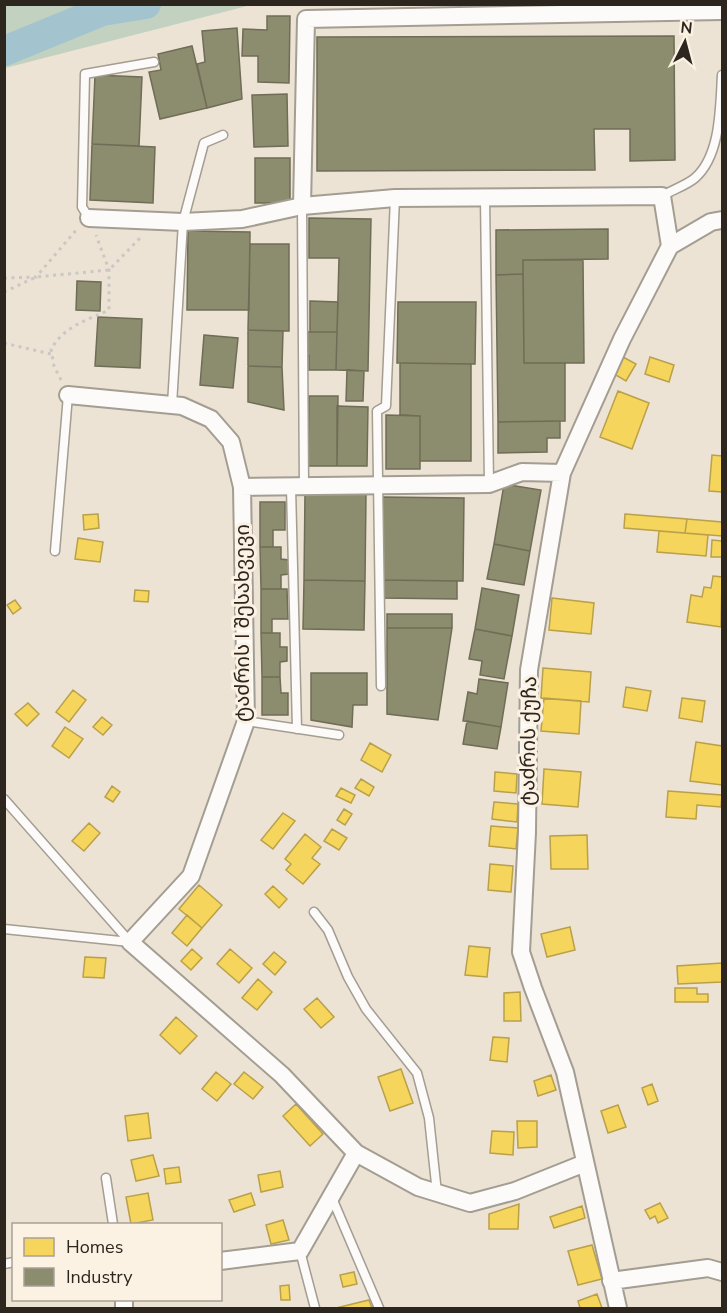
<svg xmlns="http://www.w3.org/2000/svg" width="727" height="1313" viewBox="0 0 727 1313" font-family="'Nunito Sans','Noto Sans Georgian',sans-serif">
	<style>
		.green { fill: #c2d1c0 }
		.homes { fill: #f6d55c; stroke: #b9a049; stroke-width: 1.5 }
		.industry { fill: #8c8c6e; stroke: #6f6d56; stroke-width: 1.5 }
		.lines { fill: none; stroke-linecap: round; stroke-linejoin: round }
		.river { stroke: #a3c4ce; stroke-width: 30 }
		.lane-casing { stroke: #a39d92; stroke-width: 11 }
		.street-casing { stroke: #a39d92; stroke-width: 20 }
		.path { stroke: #cbc8c4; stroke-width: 3; stroke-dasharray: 3 4.5; stroke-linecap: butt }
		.lane { stroke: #fcfbf9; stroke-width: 8 }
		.street { stroke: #fcfbf9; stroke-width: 16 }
		.labels { text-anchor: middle; stroke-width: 6; stroke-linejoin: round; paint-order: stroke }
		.street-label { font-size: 20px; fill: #2c261e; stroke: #fcf2e4 }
	</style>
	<rect width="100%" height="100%" fill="#ece3d5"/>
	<!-- green -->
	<path class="green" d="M5 4H251V5L5 68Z"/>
	<!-- homes -->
	<path class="homes" d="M623 357 636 364 626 381 614 374Z
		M650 357 674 365 669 382 645 374Z
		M618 391 649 403 632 449 600 437Z
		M722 450V492L709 491 712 455 722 456Z
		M98 514 99 528 84 530 83 515Z
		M625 514 687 519 685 533 624 528Z
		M687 519 722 522V536L685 533Z
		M659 531 708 535 706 556 657 552Z
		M78 538 103 542 100 562 75 559Z
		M712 540 722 541V557H711Z
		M713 576 722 577 721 627 687 622 691 595 702 597 704 587 711 588Z
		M135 590 149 591 148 602 134 601Z
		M552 598 594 603 591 634 549 630Z
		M15 600 21 608 13 614 7 605Z
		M543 668 591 672 589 702 541 698Z
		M626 687 651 691 647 711 623 707Z
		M73 690 86 700 69 722 56 712Z
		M544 698 581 701 579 734 541 731Z
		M682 698 705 701 702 722 679 718Z
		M28 703 39 714 27 726 15 714Z
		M102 717 112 725 103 735 93 727Z
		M65 727 83 739 69 758 52 746Z
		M696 742 722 746V785L690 781Z
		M370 743 391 755 382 772 361 760Z
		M544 769 581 772 578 807 542 804Z
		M495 772 517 774 516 793 494 791Z
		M361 779 374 787 369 796 355 788Z
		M112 786 120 792 113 802 105 797Z
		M341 788 355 795 351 803 336 796Z
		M668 791 722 795 721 807 697 805 696 819 666 817Z
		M494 802 518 804 517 822 492 819Z
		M344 809 352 814 345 825 337 820Z
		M283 813 295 821 273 849 261 840Z
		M89 823 100 833 84 851 72 841Z
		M491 826 518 828 516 849 489 846Z
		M332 829 347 838 339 850 324 841Z
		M305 834 321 847 312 858 320 864 303 884 286 870 291 864 285 859Z
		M587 835 588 869H551L550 836Z
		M490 864 513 866 511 892 488 890Z
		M199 885 222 905 202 928 179 909Z
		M273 886 287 899 279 908 265 894Z
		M187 915 202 928 187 946 172 933Z
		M570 927 575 950 547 957 541 934Z
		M469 946 490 948 487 977 465 975Z
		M192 949 202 958 191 970 181 961Z
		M230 949 252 968 239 983 217 964Z
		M274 952 286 962 275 975 263 964Z
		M85 957 106 958 104 978 83 977Z
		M722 963V982L678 984 677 966Z
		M258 979 272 992 257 1010 242 998Z
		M675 988H697V994H708V1002H675Z
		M520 992 521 1021H504V993Z
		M317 998 334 1017 321 1028 304 1009Z
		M176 1017 197 1036 180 1054 160 1035Z
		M493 1037 509 1038 507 1062 490 1060Z
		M401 1069 413 1103 390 1111 378 1077Z
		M216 1072 231 1084 217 1101 202 1089Z
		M244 1072 263 1087 253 1099 234 1084Z
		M551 1075 556 1090 538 1096 534 1081Z
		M652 1084 658 1101 648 1105 642 1088Z
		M296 1104 323 1134 310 1146 283 1116Z
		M618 1105 626 1127 608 1133 601 1111Z
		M148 1113 151 1138 128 1141 125 1116Z
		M517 1121H537V1147L518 1148Z
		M492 1131 514 1132 513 1155 490 1153Z
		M153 1155 159 1176 136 1181 131 1160Z
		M179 1167 181 1182 166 1184 164 1169Z
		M280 1171 283 1187 261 1192 258 1175Z
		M148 1193 153 1220 131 1224 126 1197Z
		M251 1193 255 1205 234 1212 229 1200Z
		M660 1203 668 1218 658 1223 655 1216 650 1219 645 1210Z
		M519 1204 518 1229H489V1214Z
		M582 1206 585 1218 554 1228 550 1217Z
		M283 1220 289 1240 271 1244 266 1225Z
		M592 1245 602 1279 578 1285 568 1251Z
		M354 1272 357 1284 343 1287 340 1275Z
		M289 1285 290 1300H281L280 1286Z
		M597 1294 602 1308H580L578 1301Z
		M369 1300 372 1308H336Z"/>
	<!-- industry -->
	<path class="industry" d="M267 16H290L289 83 258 82V56H242L243 29 267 30Z
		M237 28 242 99 207 108 197 64 205 62 202 31Z
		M674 36 675 160 630 161V129H594L595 170 317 171V37Z
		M192 46 207 108 160 119 149 72 161 70 158 54Z
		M95 75 142 77 139 146 92 144Z
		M287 94 288 146 254 147 252 95Z
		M92 144 155 147 153 203 90 200Z
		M255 158H290V203H255Z
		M309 218 371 219 368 371 336 370 339 258H309Z
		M608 229V259L523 260V274L496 275V230Z
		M188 231 250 232 249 310H187Z
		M250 244H289V331L248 330Z
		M523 260H583L584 363H524Z
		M523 274 524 363H565V421L498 422 496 275Z
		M77 281 101 282 100 311 76 310Z
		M310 301 338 302 337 332H310Z
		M398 302H476L475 364 397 363Z
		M98 317 142 319 140 368 95 366Z
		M248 330 283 331 282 367 248 366Z
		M306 332H337L336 370H309V356H306Z
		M204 335 238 338 233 388 200 385Z
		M400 363 471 364V461H420V416L400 415Z
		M248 366 282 367 284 410 248 402Z
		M347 370 364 371 363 401H346Z
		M309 396H338L337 466H308Z
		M337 406 368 407 367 466H337Z
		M386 415 420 416V469H386Z
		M560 421V438H547V452L498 453V422Z
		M504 484 541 490 530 551 494 544Z
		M305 493 366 494 365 581 304 580Z
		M383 497 464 498 463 581 382 580Z
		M260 502H285V530H273V547H260Z
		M494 544 530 551 524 585 487 579Z
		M260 547H281V559L289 560V574L281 575V589H261Z
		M304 580 365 581 364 630 303 629Z
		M382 580 457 581V599L382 598Z
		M482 588 519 595 512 636 475 629Z
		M261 589H287L288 619H272V633H261Z
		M387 614H452V628H387Z
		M387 628H452L438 720 387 714Z
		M475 629 512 636 504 679 480 675 482 661 469 659Z
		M261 633H280V647H287V661L280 662V677H262Z
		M311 673H367V705H353L352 727 311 720Z
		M262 677H280L281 693H288V715H262Z
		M479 679 508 683 501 727 463 721 468 692 477 694Z
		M467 721 501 727 497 749 463 744Z"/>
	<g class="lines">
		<!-- river -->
		<path class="river" d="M4 51 102 11 146 4"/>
		<!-- lane casing -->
		<g class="lane-casing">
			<path id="lane" d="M662 196C672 190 687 185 695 178 721 155 720 107 722 75
				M485 198 489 484
				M302 206 304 487
				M89 218 82 207 85 74 154 62
				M172 405 183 222 204 143 223 135
				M291 487 297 729
				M55 551 68 395
				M381 686 377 411 386 406 395 198
				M246 721 339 735
				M4 799 130 942
				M314 912 328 930 348 977 366 1009 417 1073 429 1118 437 1193
				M4 929 130 942
				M106 1178 113 1224
				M332 1198 379 1308
				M300 1251 315 1308
				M4 1264 14 1262"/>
		</g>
		<!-- street casing -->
		<g class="street-casing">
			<path id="street" d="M302 206 306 19 722 11
				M89 218 183 222 242 219 302 206 395 198 662 196 670 246
				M68 395 182 406 211 419 231 442 242 487 246 721 191 876 130 942 282 1075 356 1153 418 1187 470 1203 515 1191 585 1163
				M242 487 489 484 522 472 562 473
				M220 1261 300 1251 356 1153
				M611 1281 708 1268 722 1272
				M124 1300V1308
				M618 1308 565 1072 533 988 521 952 527 832 529 670 562 473 622 339 670 246 711 222 722 220"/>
		</g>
		<!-- path -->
		<path class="path" d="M4 278 36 277 78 228
			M4 292 36 277 109 270 141 237
			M4 343 51 354
			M61 380 54 366 51 349C65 326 85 321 109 310V270L96 235"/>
		<!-- lane -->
		<use href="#lane" class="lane"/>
		<!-- street -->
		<use href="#street" class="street"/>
	</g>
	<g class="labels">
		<!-- street labels -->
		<g class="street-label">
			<text transform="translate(242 623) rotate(-90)" y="7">ტაძრის I შესახვევი</text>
			<text transform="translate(528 741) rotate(-89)" y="7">ტაძრის ქუჩა</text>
		</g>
	</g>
	<!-- border -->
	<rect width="727" height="1313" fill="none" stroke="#2c261e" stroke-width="12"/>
	<!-- legend -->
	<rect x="12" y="1223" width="210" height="78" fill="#fcf2e4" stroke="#a9a095" stroke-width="1.5"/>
	<rect x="24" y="1238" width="30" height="18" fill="#f6d55c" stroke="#a9a095" stroke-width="1.5"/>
	<text x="66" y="1253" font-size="18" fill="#2c261e">Homes</text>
	<rect x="24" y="1268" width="30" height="18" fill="#8c8c6e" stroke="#a9a095" stroke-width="1.5"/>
	<text x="66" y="1283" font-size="18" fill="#2c261e">Industry</text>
	<!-- north arrow -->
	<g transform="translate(685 42) rotate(6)" stroke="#fcf2e4" stroke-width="4.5" paint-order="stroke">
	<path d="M0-4.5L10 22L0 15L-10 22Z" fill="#2c261e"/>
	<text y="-9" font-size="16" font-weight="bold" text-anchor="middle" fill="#2c261e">N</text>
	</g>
</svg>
